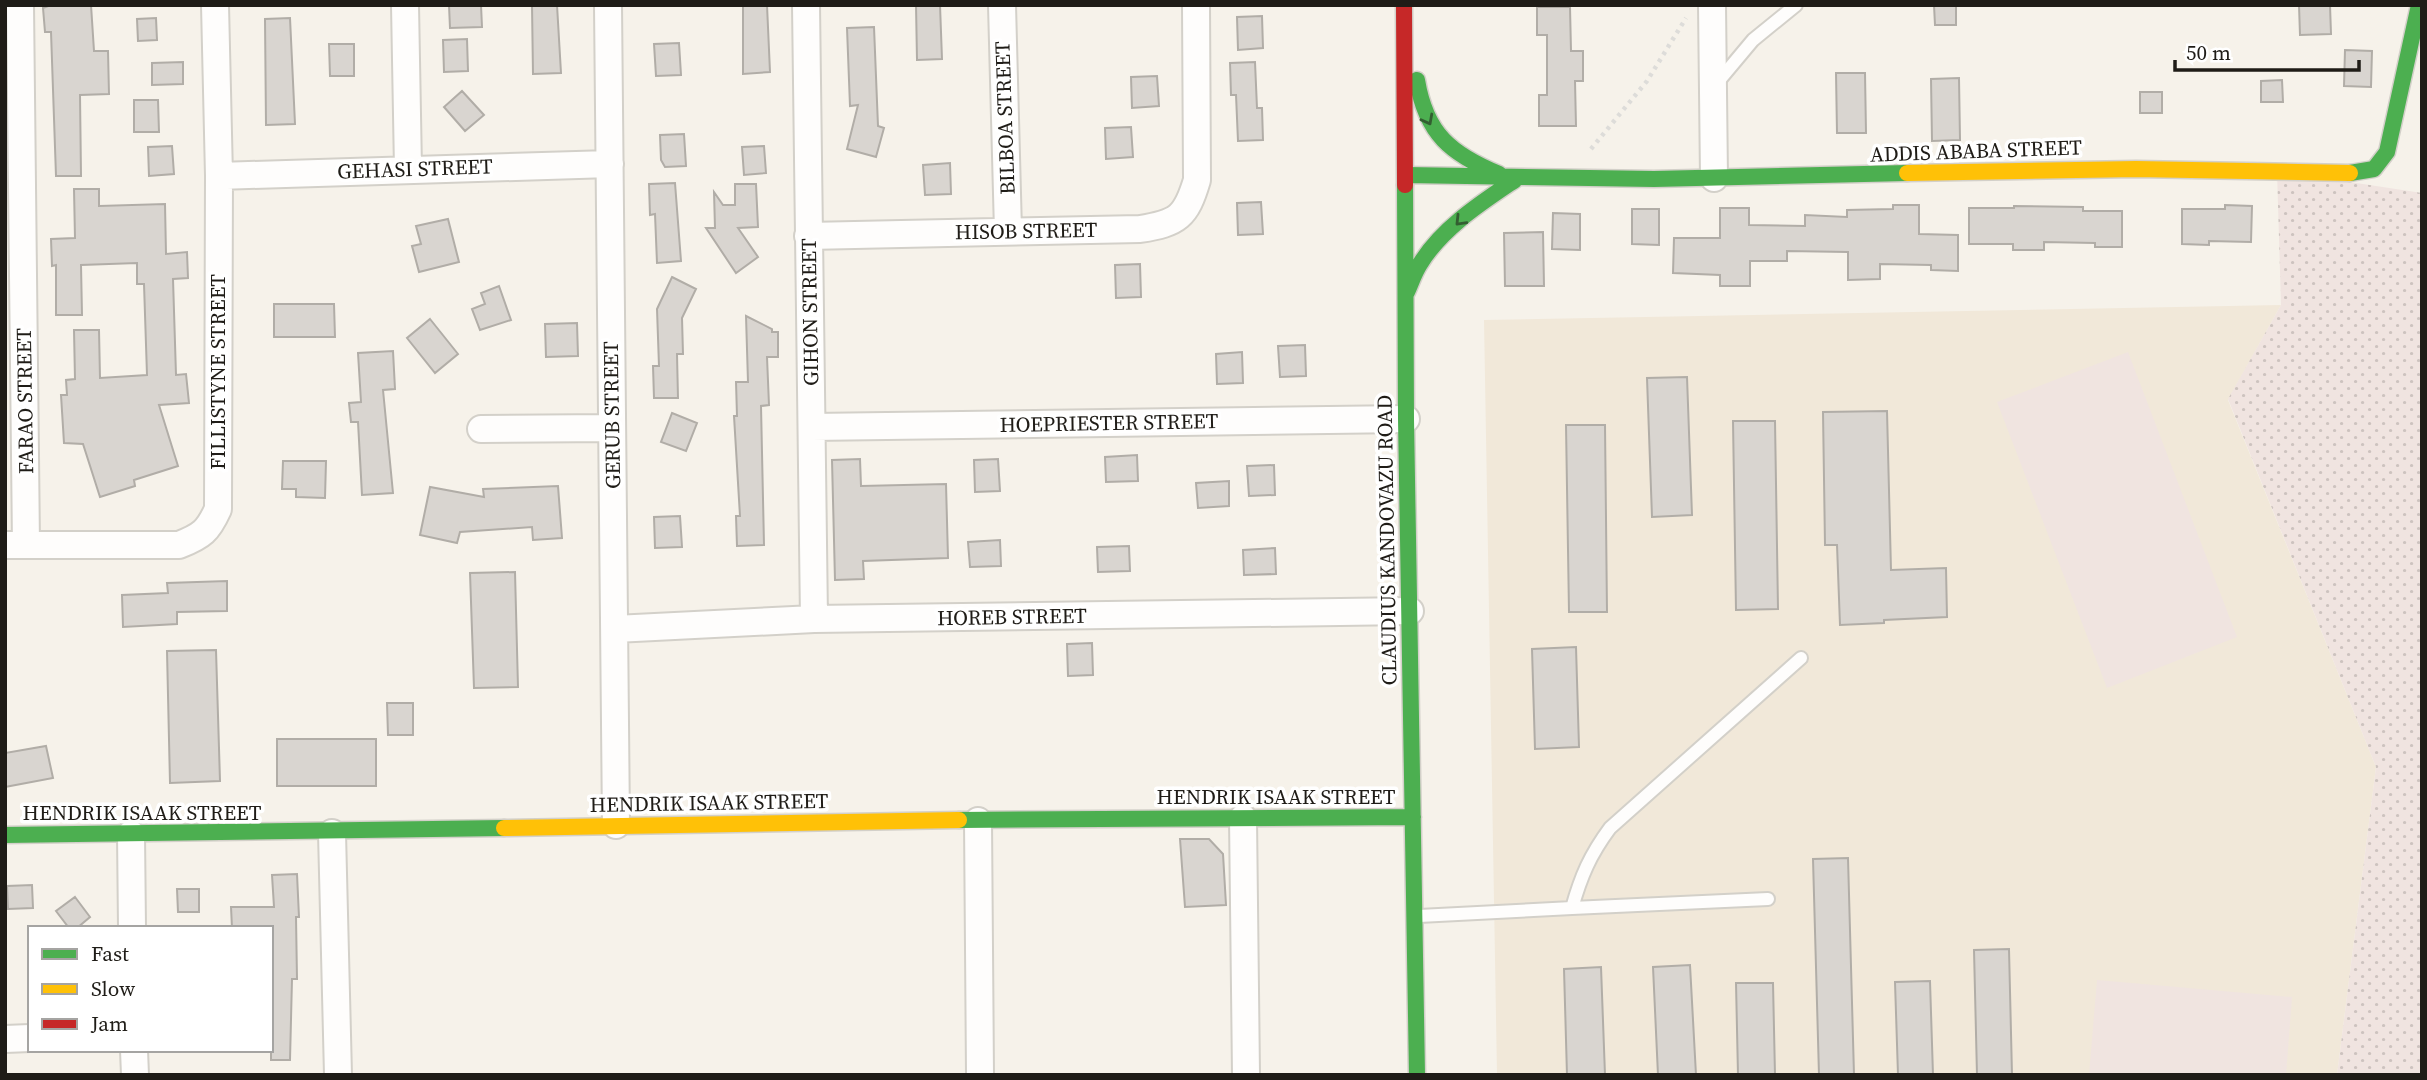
<svg xmlns="http://www.w3.org/2000/svg" width="2427" height="1080" viewBox="0 0 2427 1080" font-family="'Source Serif 4',serif">
	<style>
		.built { fill: #f1e8d9 }
		.grass { fill: url(#grass-dots) }
		.park { fill: #f0e4e0 }
		.building { fill: #d9d5d0; stroke: #b1ada7; stroke-width: 2 }
		.lines { fill: none; stroke-linecap: round; stroke-linejoin: round }
		.lane-casing { stroke: #d3d0c9; stroke-width: 16 }
		.street-casing { stroke: #d3d0c9; stroke-width: 30 }
		.fast-casing { stroke: #d3d0c9; stroke-width: 19 }
		.slow-casing { stroke: #d3d0c9; stroke-width: 19 }
		.jam-casing { stroke: #d3d0c9; stroke-width: 19 }
		.path { stroke: #dddcd9; stroke-width: 4.5; stroke-dasharray: 3.5 5; stroke-linecap: butt }
		.lane { stroke: #fefdfc; stroke-width: 12 }
		.street { stroke: #fefdfc; stroke-width: 26 }
		.fast { stroke: #4caf50; stroke-width: 16 }
		.slow { stroke: #ffc107; stroke-width: 16 }
		.jam { stroke: #c62828; stroke-width: 16 }
		.oneway { stroke: #335e31 }
		.labels { text-anchor: middle; stroke-width: 7; stroke-linejoin: round; paint-order: stroke }
		.street-label { font-size: 21px; fill: #1f1c17; stroke: #fff }
	</style>
	<defs>
		<pattern id="grass-dots" width="8" height="8" patternUnits="userSpaceOnUse" patternTransform="scale(1.75)"><rect width="8" height="8" fill="#f0e4e0"/><path d="M2 2h.1M6 6h.1" fill="none" stroke="#cdc3bf" stroke-width="1.8" stroke-linecap="round"/></pattern>
	</defs>
	<rect width="100%" height="100%" fill="#f6f2ea"/>
	<!-- built -->
	<path class="built" d="M2281 305 2228 400 2376 767 2337 1075H1497L1484 320Z"/>
	<!-- grass -->
	<path class="grass" d="M2277 171 2422 193V1075H2337L2376 767 2228 399 2281 305Z"/>
	<!-- park -->
	<path class="park" d="M2128 352 2237 637 2107 688 1997 402Z
		M2097 980 2292 997 2286 1075H2089Z"/>
	<!-- building -->
	<path class="building" d="M51 5H91L94 51H108L109 94 80 95 81 176H56L51 32H45L43 8Z
		M449 5H481L482 27 450 28Z
		M532 5H557L561 73 533 74Z
		M743 5H767L770 72 743 74Z
		M916 5H940L942 59 917 60Z
		M1934 5H1956V25H1935Z
		M2299 5H2330L2331 34 2300 35Z
		M1537 7H1570L1571 51H1583V81H1575L1576 126H1539V95H1547V35H1537Z
		M1262 16 1263 48 1238 50 1237 17Z
		M156 18 157 40 138 41 137 19Z
		M290 18 295 124 266 125 265 19Z
		M874 27 878 126 884 128 876 157 847 149 858 105 850 106 847 28Z
		M467 39 468 71 444 72 443 40Z
		M679 43 681 75 656 76 654 44Z
		M329 44H354V76H330Z
		M2345 50 2372 51 2371 87 2344 86Z
		M183 62V84L152 85V63Z
		M1255 62 1257 108H1262L1263 140 1238 141 1236 95H1231L1230 63Z
		M1836 73H1865L1866 133H1837Z
		M1157 76 1159 106 1132 108 1131 77Z
		M1959 78 1960 140 1932 141 1931 79Z
		M2282 80 2283 102H2261V81Z
		M462 91 484 115 465 131 444 107Z
		M2140 92H2162V113H2140Z
		M134 100H158L159 132H134Z
		M1131 127 1133 157 1106 159 1105 128Z
		M684 134 686 166 665 167 661 160 660 135Z
		M172 146 174 174 149 176 148 147Z
		M764 146 766 173 744 175 742 147Z
		M950 163 951 194 925 195 923 165Z
		M675 183 681 261 657 263 655 214 650 215 649 184Z
		M735 184H756L758 227 738 228 758 257 736 273 706 228H715L714 192 723 205H735Z
		M74 189H99V206L165 204 166 254 187 252 188 278 173 279 176 375 186 374 189 403 159 405 178 466 134 480 135 486 100 497 83 444 64 443 61 395H67L66 380 75 379 74 330H99L100 378 147 375 144 284H137V263L81 265 82 315H56V265L52 266 51 239 75 238Z
		M1261 202 1263 234 1238 235 1237 203Z
		M1893 205H1919V234L1958 235V271L1931 270V265L1880 264V279L1848 280V252L1787 251V261H1750V286H1720V275L1673 273 1674 238H1720V208H1749V225L1805 226V215L1847 217V210L1893 209Z
		M2225 205 2252 206 2251 242 2209 241V245L2182 244V209H2225Z
		M2014 206 2083 207V211H2122V247H2095V243L2044 242V250H2013V244H1969V208H2014Z
		M1632 209H1659V245L1632 244Z
		M1553 213 1580 214V250L1552 249Z
		M448 219 459 262 419 272 412 246 421 244 416 226Z
		M1543 232 1544 286H1505L1504 233Z
		M1140 264 1141 297 1116 298 1115 265Z
		M672 277 696 289 682 318 683 354H677L678 398H654L653 366H659L657 309Z
		M499 286 511 320 480 330 472 309 485 304 481 293Z
		M274 304H334L335 337H274Z
		M746 316 772 329V332H778V357H767L769 405 761 406 764 545 737 546 736 516H740L734 416H737L736 382H748Z
		M430 319 458 354 435 373 407 338Z
		M577 323 578 356 546 357 545 324Z
		M1305 345 1306 376 1280 377 1278 346Z
		M393 351 395 389 383 390 393 493 362 495 358 422H351L349 403 361 402 358 353Z
		M1242 352 1243 383 1217 384 1216 354Z
		M1687 377 1692 515 1652 517 1647 378Z
		M1887 411 1891 570 1946 568 1947 617 1884 620V623L1840 625 1837 545H1825L1823 412Z
		M672 413 697 423 686 451 661 442Z
		M1733 421H1775L1778 609 1736 610Z
		M1566 425H1605L1607 612H1569Z
		M1137 455 1138 481 1106 482 1105 457Z
		M860 459 861 486 946 484 948 558 863 561 864 579 835 580 832 460Z
		M998 459 1000 491 975 492 974 460Z
		M283 461H326L325 498 296 497V489H282Z
		M1274 465 1275 495 1249 496 1247 466Z
		M1229 481V506L1198 508 1196 483Z
		M558 486 562 538 533 540 532 527 460 532 457 543 420 535 430 487 484 497 483 489Z
		M680 516 682 547 655 548 654 517Z
		M1000 540 1001 566 970 567 968 542Z
		M1129 546 1130 571 1098 572 1097 547Z
		M1275 548 1276 574 1244 575 1243 550Z
		M515 572 518 687 474 688 470 573Z
		M227 581V611L177 612V624L123 627 122 595 168 593 167 583Z
		M1092 643 1093 675 1068 676 1067 644Z
		M1576 647 1579 747 1535 749 1532 649Z
		M216 650 220 781 170 783 167 651Z
		M387 703H413V735H388Z
		M277 739H376V786H277Z
		M46 746 53 778 5 787V753Z
		M1180 839H1209L1223 854 1226 905 1185 907Z
		M1848 858 1854 1075H1819L1813 859Z
		M297 874 299 917H296L297 979H292L290 1060H271V928H232L231 907H274L272 875Z
		M32 885 33 908 8 909 7 886Z
		M177 889H199V912H178Z
		M75 897 90 917 77 928H69L56 911Z
		M2009 949 2012 1075H1977L1974 950Z
		M1690 965 1696 1075H1658L1653 967Z
		M1601 967 1605 1075H1567L1564 969Z
		M1930 981 1933 1075H1898L1895 982Z
		M1736 983H1773L1775 1075H1738Z"/>
	<g class="lines">
		<!-- lane casing -->
		<g class="lane-casing">
			<path id="lane" d="M1717 83 1753 40 1796 5
				M1572 908 1768 899
				M1419 916 1572 908C1581 876 1590 855 1610 828L1801 658"/>
		</g>
		<!-- street casing -->
		<g class="street-casing">
			<path id="street" d="M20 5 26 545
				M405 5 408 169
				M608 5 616 825
				M806 5 814 619
				M1002 5 1008 231
				M1712 5 1714 178
				M219 176 610 164
				M808 236 1140 229C1178 223 1186 217 1197 180L1196 5
				M812 427 1406 419
				M481 429 611 428
				M5 545H179C202 536 208 531 218 509L219 176 215 5
				M615 629 814 619 1410 611
				M1243 818 1246 1075
				M978 821 980 1075
				M332 833 338 1075
				M131 834 132 928
				M5 1039 30 1038
				M134 1050 135 1075"/>
		</g>
		<!-- fast casing -->
		<g class="fast-casing">
			<path id="fast" d="M1417 80C1426 134 1451 154 1499 174
				M2350 173 2374 169 2387 152 2419 5
				M1406 175 1654 179 1907 173
				M1405 185 1406 419 1417 1075
				M1406 294C1411 284 1414 273 1420 264 1442 228 1481 203 1515 180
				M959 820 1413 817
				M5 835 504 828"/>
		</g>
		<!-- slow casing -->
		<g class="slow-casing">
			<path id="slow" d="M1907 173 2136 169 2350 173
				M504 828 959 820"/>
		</g>
		<!-- jam casing -->
		<g class="jam-casing">
			<path id="jam" d="M1404 5 1405 185"/>
		</g>
		<!-- path -->
		<path class="path" d="M1591 149 1647 81 1686 18"/>
		<!-- lane -->
		<use href="#lane" class="lane"/>
		<!-- street -->
		<use href="#street" class="street"/>
		<!-- fast -->
		<use href="#fast" class="fast"/>
		<!-- slow -->
		<use href="#slow" class="slow"/>
		<!-- jam -->
		<use href="#jam" class="jam"/>
	</g>
	<!-- one-way arrows -->
	<defs><path id="oneway-chevron" d="M-2-3.5L2.5 0L-2 3.5" fill="none" stroke-width="1.6" stroke-linecap="round" stroke-linejoin="round" transform="scale(1.75)"/></defs>
	<g class="oneway">
		<use href="#oneway-chevron" transform="translate(1428 120) rotate(62)"/>
		<use href="#oneway-chevron" transform="translate(1460 221) rotate(134)"/>
	</g>
	<g class="labels">
		<!-- street labels -->
		<g class="street-label">
			<text transform="translate(1005 118) rotate(-92)" y="7">BILBOA STREET</text>
			<text transform="translate(1976 151) rotate(-2)" y="7">ADDIS ABABA STREET</text>
			<text transform="translate(415 169) rotate(-2)" y="7">GEHASI STREET</text>
			<text transform="translate(1026 231) rotate(-1)" y="7">HISOB STREET</text>
			<text transform="translate(810 312) rotate(-91)" y="7">GIHON STREET</text>
			<text transform="translate(218 372) rotate(-90)" y="7">FILLISTYNE STREET</text>
			<text transform="translate(25 401) rotate(-91)" y="7">FARAO STREET</text>
			<text transform="translate(612 415) rotate(-91)" y="7">GERUB STREET</text>
			<text transform="translate(1109 423) rotate(-1)" y="7">HOEPRIESTER STREET</text>
			<text transform="translate(1387 540) rotate(-91)" y="7">CLAUDIUS KANDOVAZU ROAD</text>
			<text transform="translate(1012 617) rotate(-1)" y="7">HOREB STREET</text>
			<text x="1276" y="804">HENDRIK ISAAK STREET</text>
			<text transform="translate(709 803) rotate(-1)" y="7">HENDRIK ISAAK STREET</text>
			<text x="142" y="820">HENDRIK ISAAK STREET</text>
		</g>
	</g>
	<!-- border -->
	<rect width="2427" height="1080" fill="none" stroke="#1f1c17" stroke-width="14"/>
	<!-- legend -->
	<rect x="28" y="926" width="245" height="126" fill="#ffffff" stroke="#a5a4a2" stroke-width="2"/>
	<rect x="42" y="949" width="35" height="10" fill="#4caf50" stroke="#a5a4a2" stroke-width="2"/>
	<text x="91" y="961" font-size="21" fill="#1f1c17">Fast</text>
	<rect x="42" y="984" width="35" height="10" fill="#ffc107" stroke="#a5a4a2" stroke-width="2"/>
	<text x="91" y="996" font-size="21" fill="#1f1c17">Slow</text>
	<rect x="42" y="1019" width="35" height="10" fill="#c62828" stroke="#a5a4a2" stroke-width="2"/>
	<text x="91" y="1031" font-size="21" fill="#1f1c17">Jam</text>
	<!-- scale -->
	<path d="M2175 60v10h184v-10" fill="none" stroke="#1f1c17" stroke-width="3.5"/>
	<text x="2186" y="60" font-size="21" fill="#1f1c17" stroke="#ffffff" stroke-width="5" paint-order="stroke">50 m</text>
</svg>
